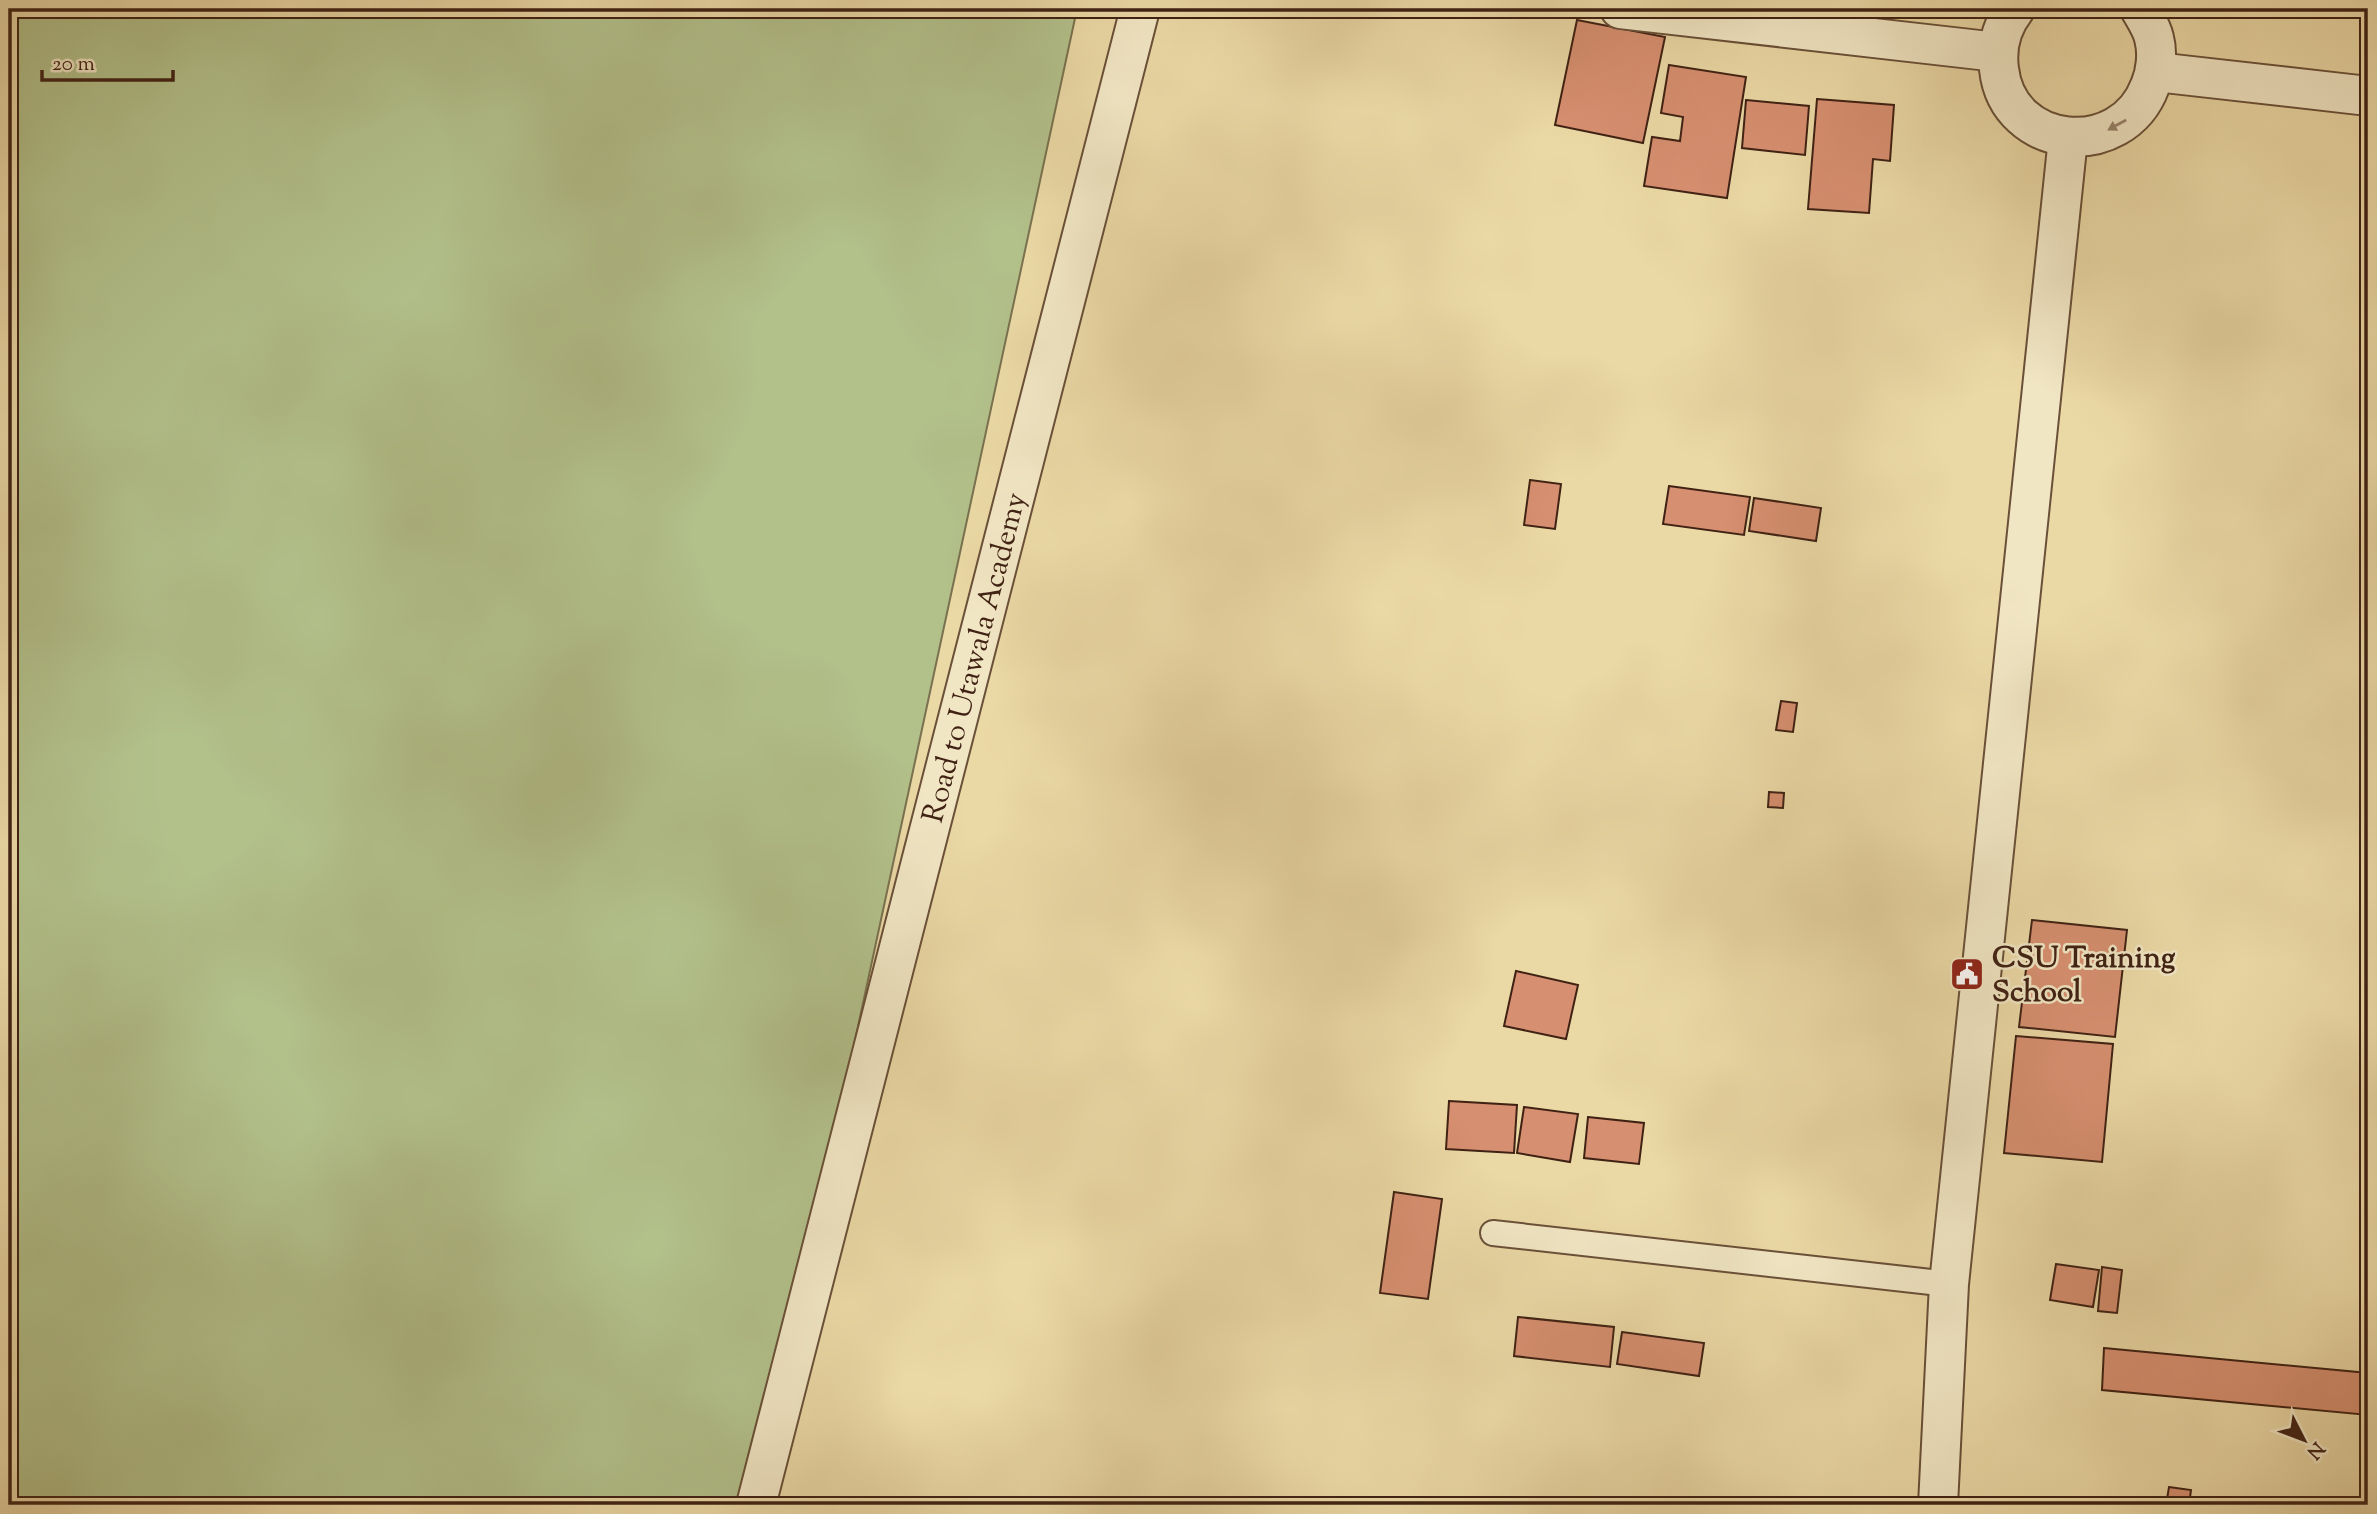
<svg xmlns="http://www.w3.org/2000/svg" width="2377" height="1514" viewBox="0 0 2377 1514" font-family="'Sorts Mill Goudy',serif">
	<style>
		.green { fill: #b2c08a; stroke: #79714f; stroke-width: 2 }
		.building { fill: #d68f70; stroke: #402214; stroke-width: 2 }
		.lines { fill: none; stroke-linecap: round; stroke-linejoin: round }
		.service-casing { stroke: #6a5038; stroke-width: 28 }
		.minor-casing { stroke: #6a5038; stroke-width: 42 }
		.service { stroke: #f1e6c4; stroke-width: 24 }
		.minor { stroke: #f1e6c4; stroke-width: 38 }
		.oneway { fill: #98846c }
		.labels { text-anchor: middle; stroke-width: 5; stroke-linejoin: round; paint-order: stroke }
		.street-label { font-size: 30px; fill: #402214; stroke: #f1e6c4 }
		.poi-label { font-size: 30px; font-weight: bold; fill: #402214; stroke: #f1e6c4; text-anchor: start }
	</style>
	<rect width="100%" height="100%" fill="#ead8a5"/>
	<filter id="stains"><feTurbulence type="fractalNoise" baseFrequency=".00286" numOctaves="4"/><feColorMatrix values="0 0 0 0 .2 0 0 0 0 .09 0 0 0 0 .02 0 0 0 .5 -.17"/></filter>
	<radialGradient id="worn" r=".72"><stop offset=".6" stop-color="#630" stop-opacity="0"/><stop offset="1" stop-color="#630" stop-opacity=".3"/></radialGradient>
	<!-- green -->
	<path class="green" d="M9 9H1077L755 1505H9Z"/>
	<!-- building -->
	<path class="building" d="M1577 20 1665 37 1643 143 1555 125Z
		M1669 65 1746 77 1727 198 1644 186 1652 137 1680 141 1683 117 1661 113Z
		M1817 99 1894 105 1890 161 1873 159 1869 213 1808 209Z
		M1746 100 1809 106 1805 155 1742 148Z
		M1530 480 1561 484 1555 529 1524 525Z
		M1669 486 1750 497 1744 535 1663 524Z
		M1754 498 1821 508 1816 541 1749 531Z
		M1781 701 1797 703 1793 732 1776 730Z
		M1769 792 1784 793 1783 808 1768 807Z
		M2032 920 2127 930 2115 1037 2019 1027Z
		M1516 971 1578 985 1566 1039 1504 1026Z
		M2016 1036 2113 1044 2102 1162 2004 1153Z
		M1449 1101 1517 1105 1514 1153 1446 1149Z
		M1524 1107 1578 1114 1570 1162 1517 1153Z
		M1588 1117 1644 1123 1639 1164 1584 1158Z
		M1394 1192 1442 1199 1428 1299 1380 1293Z
		M2056 1264 2099 1270 2093 1307 2050 1300Z
		M2102 1267 2122 1270 2117 1313 2098 1311Z
		M1518 1317 1614 1327 1610 1367 1514 1356Z
		M1622 1332 1704 1343 1699 1376 1617 1364Z
		M2104 1348 2368 1373V1415L2102 1390Z
		M2169 1487 2191 1490 2189 1505H2166Z"/>
	<g class="lines">
		<!-- service casing -->
		<g class="service-casing">
			<path id="service" d="M1493 1233 1949 1284"/>
		</g>
		<!-- minor casing -->
		<g class="minor-casing">
			<g id="minor">
				<path d="M1620 9 1997 52"/>
				<path d="M2015 9C2001 27 1996 46 1999 69 2008 151 2122 161 2150 86 2156 72 2158 53 2154 38 2152 28 2145 18 2140 9"/>
				<path d="M2156 72 2368 96"/>
				<path id="s1" d="M756 1505 1140 9"/>
				<path d="M1938 1505 1949 1284 2068 138"/>
			</g>
		</g>
		<!-- service -->
		<use href="#service" class="service"/>
		<!-- minor -->
		<use href="#minor" class="minor"/>
	</g>
	<!-- one-way arrows -->
	<defs><path id="oneway-solid" d="M-6-.8H1V-3.2L6.5 0L1 3.2V.8H-6Z" transform="scale(1.75)"/></defs>
	<use class="oneway" href="#oneway-solid" transform="translate(2117 125) rotate(151)"/>
	<!-- icons -->
	<defs>
		<g id="civic-square" transform="scale(1.75)"><rect x="-9" y="-9" width="18" height="18" rx="4" fill="#8f2418" stroke="#f1e6c4"/><path d="M-.6-6.5H3V-4.5H.6V-3L4-1V1h2V6H-6V1h2V-1L-.6-3ZM-1.2 2.5V6h2.4V2.5Z" fill="#fff"/></g>
	</defs>
	<g fill-rule="evenodd">
		<use href="#civic-square" x="1967" y="974"/>
	</g>
	<g class="labels">
		<!-- street labels -->
		<g class="street-label">
			<text dy="10" stroke="none"><textPath href="#s1" startOffset="875">Road to Utawala Academy</textPath></text>
		</g>
		<!-- poi labels -->
		<g class="poi-label">
			<text x="1992" y="967">CSU Training<tspan x="1992" dy="34">School</tspan></text>
		</g>
	</g>
	<!-- margin -->
	<rect width="2377" height="1514" fill="none" stroke="#ead8a5" stroke-width="35"/>
	<rect x="10" y="10" width="2356" height="1493" fill="none" stroke="#402214" stroke-width="3.5"/>
	<rect x="18" y="18" width="2342" height="1479" fill="none" stroke="#402214" stroke-width="2"/>
	<!-- north arrow -->
	<g transform="translate(2304 1440) rotate(132)" stroke="#f1e6c4" stroke-width="5" paint-order="stroke">
	<path d="M0-5L12 26L0 18L-12 26Z" fill="#402214"/>
	<text y="-10" font-size="19" font-weight="bold" text-anchor="middle" fill="#402214">N</text>
	</g>
	<!-- scale -->
	<path d="M42 70v10h131v-10" fill="none" stroke="#402214" stroke-width="3.5"/>
	<text x="52" y="70" font-size="21" fill="#402214" stroke="#f1e6c4" stroke-width="5" paint-order="stroke">20 m</text>
	<rect width="100%" height="100%" filter="url(#stains)"/>
	<rect width="100%" height="100%" fill="url(#worn)"/>
</svg>
